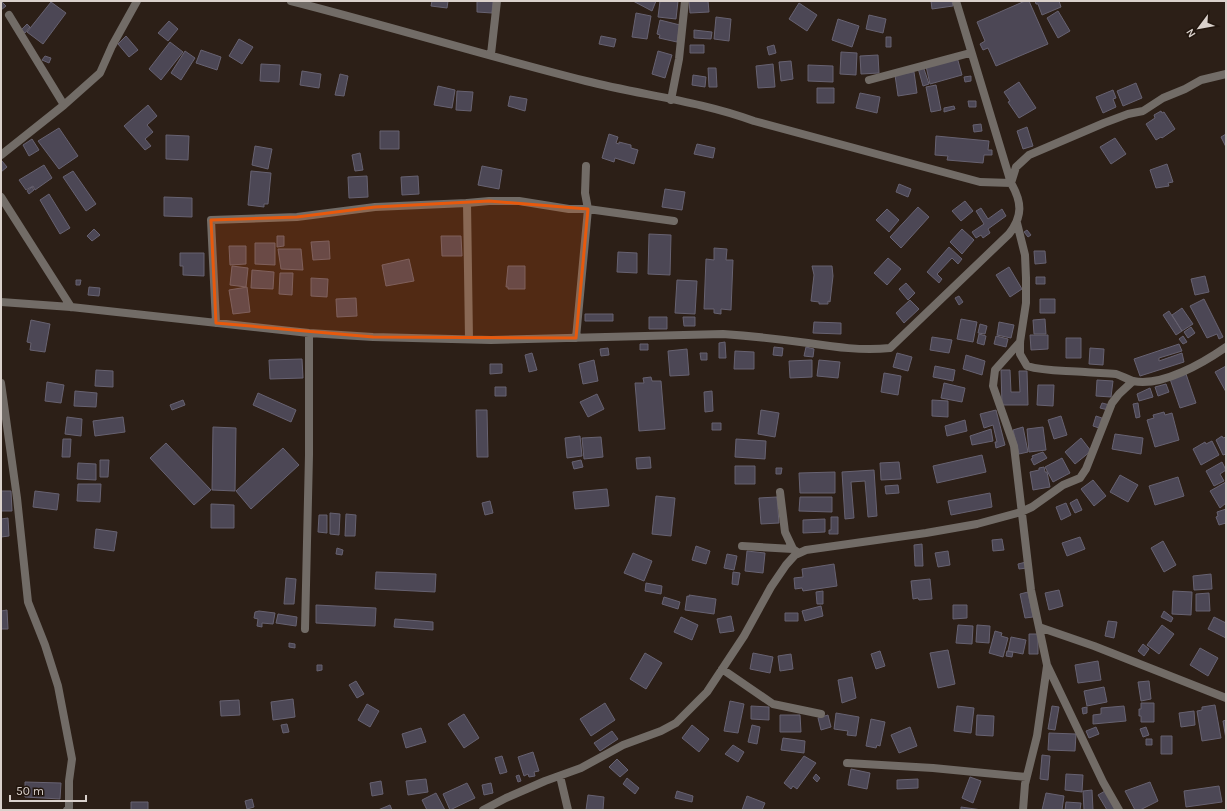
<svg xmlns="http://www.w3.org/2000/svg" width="1227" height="811" viewBox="0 0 1227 811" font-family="Karla,sans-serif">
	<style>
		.building { fill: #4c4755; stroke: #676271 }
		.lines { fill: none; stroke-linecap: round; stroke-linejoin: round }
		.street { stroke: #726c67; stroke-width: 8 }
		.marked { fill: #e8590c; fill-opacity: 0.2; stroke: #e8590c; stroke-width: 3; stroke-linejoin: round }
	</style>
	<rect width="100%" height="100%" fill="#2c1f17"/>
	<!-- building -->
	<path class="building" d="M1 1 6 6 1 10Z
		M432 1H448L447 8 431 6Z
		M477 1H493L492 13 477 12Z
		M633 1H656L652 11Z
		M660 1H678L676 19 658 17Z
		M689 1H708L709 12 690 13Z
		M931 1H952L953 6 932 9Z
		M1025 1H1029L1048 44 996 66 988 48 983 50 980 44 985 41 977 22Z
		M1035 1H1059L1061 7 1042 15 1038 4H1036Z
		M51 2 66 13 43 44 27 32Z
		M799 3 817 15 807 31 789 19Z
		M1058 11 1070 31 1058 38 1047 18Z
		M636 13 651 16 647 39 632 37Z
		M869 15 886 19 883 33 866 29Z
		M716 17 731 19 729 41 714 39Z
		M838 19 859 26 852 47 832 40Z
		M660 20 680 25 677 42 659 38 660 35 657 34Z
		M169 21 178 29 168 41 158 33Z
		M27 24 30 27 25 33 21 30Z
		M694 30 712 32 711 39 694 38Z
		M126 36 138 50 129 57 118 44Z
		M601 36 616 39 614 47 599 44Z
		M886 37H891V47H886Z
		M239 39 253 47 242 64 229 56Z
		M170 42 183 52 161 80 149 69Z
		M690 45H704V53H690Z
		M774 45 776 53 769 55 767 47Z
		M201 50 221 57 217 70 196 63Z
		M185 51 195 58 181 80 171 73Z
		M658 51 672 55 665 78 652 74Z
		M841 52 857 53 856 75 840 74Z
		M878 55 879 73 861 74 860 56Z
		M45 56 51 58 49 63 42 60Z
		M957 57 962 75 930 84 926 66Z
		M791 61 793 79 781 81 779 62Z
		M261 64 280 65 279 82 260 81Z
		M773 64 775 87 758 88 756 66Z
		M808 65 833 66V82L808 81Z
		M923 66 929 84 923 86 918 68Z
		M708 68H716L717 87H709Z
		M302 71 321 74 319 88 300 85Z
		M914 72 917 93 898 96 895 75Z
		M340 74 348 76 344 96 335 95Z
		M693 75 706 77 705 87 692 85Z
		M971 76V81L965 82 964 77Z
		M1019 82 1036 108 1019 118 1008 102 1010 101 1004 92Z
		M1136 83 1142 98 1123 106 1117 91Z
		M936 85 941 110 931 112 926 87Z
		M438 86 455 90 452 108 434 105Z
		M817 88H834V103H817Z
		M1113 90 1116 98 1113 99 1116 107 1103 113 1096 97Z
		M457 91 473 92 471 111 456 110Z
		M860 93 880 97 877 113 856 108Z
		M510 96 527 99 525 111 508 106Z
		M968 101H976V107H969Z
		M148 105 157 116 147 125 153 132 145 139 151 146 145 150 124 126Z
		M954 106 955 109 944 112V108Z
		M1161 111 1162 113 1164 112 1175 129 1162 138 1161 137 1156 140 1146 124 1155 118 1154 115Z
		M981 124 982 131 974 132 973 125Z
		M1027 127 1033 146 1023 149 1017 131Z
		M59 128 78 156 59 169 38 141Z
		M380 131H399V149H380Z
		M609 134 618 137 616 143 619 144V142L631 145V148L638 150 634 164 615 158 614 162 602 158Z
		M1226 134V147L1221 137Z
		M166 135 189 136 188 160 166 159Z
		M936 136 989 141 988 150H992V155H984L983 163 947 160 948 156 935 155Z
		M1115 138 1126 154 1111 164 1100 147Z
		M32 139 39 150 29 156 23 145Z
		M697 144 715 148 713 158 694 154Z
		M255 146 272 149 268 169 252 165Z
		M360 153 363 170 355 171 352 155Z
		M2 161 7 167 1 172V162Z
		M1167 164 1173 182 1168 183 1169 186 1156 188 1150 170Z
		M44 165 52 178 35 190 33 186 26 190 19 180Z
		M482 166 502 170 499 189 478 185Z
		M73 171 96 204 86 211 63 177Z
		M251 171 271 173 268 204H264V207L248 205Z
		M367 176 368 197 349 198 348 177Z
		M418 176 419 194 402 195 401 177Z
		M899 184 911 189 908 197 896 192Z
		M32 187 34 190 29 194 27 191Z
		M665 189 685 192 682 210 662 207Z
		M49 194 70 228 60 234 40 200Z
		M164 197 192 198V217L164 216Z
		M965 201 973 211 961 221 952 211Z
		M918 207 929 217 901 248 890 237Z
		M981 208 988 219 1002 209 1006 216 988 229 990 233 983 238 981 235 976 238 972 232 984 224 976 211Z
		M887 209 899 220 889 232 876 220Z
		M94 229 100 235 92 241 87 236Z
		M962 229 974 240 962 254 950 242Z
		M1027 230 1031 235 1028 237 1024 232Z
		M649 234 671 235 670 275 648 274Z
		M277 236H284V246L277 247Z
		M441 236H461L462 256H442Z
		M329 241 330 259 313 260 311 242Z
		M255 243H275V265L255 264Z
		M229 246H246V264L230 265Z
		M949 247 962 259 958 264 952 258 937 274 942 279 939 283 927 272Z
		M714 248 727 249 726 260H733L731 310 721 309V314L714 313V309H704L706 259 714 260Z
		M278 249H301L303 270 281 269Z
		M1034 251H1045L1046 263 1035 264Z
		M618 252 637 253V273L617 272Z
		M180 253H204V276L183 275V266H180Z
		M888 258 901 269 887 285 874 273Z
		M409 259 414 281 386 286 382 265Z
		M232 266 248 268 246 287 230 285Z
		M508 266H525V289H508V287H506Z
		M812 266H832L833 276 830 302 828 301V304H819V302L811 301 814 275Z
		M1009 267 1022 289 1010 297 996 275Z
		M252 270 274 272 273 289 251 288Z
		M280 273H293L292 295 279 294Z
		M1205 276 1209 292 1195 295 1191 279Z
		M1036 277H1045V284H1036Z
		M311 278 328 279 327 297 311 296Z
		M76 280H81L80 285H76Z
		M677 280 697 281 695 314 675 313Z
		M906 283 915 293 908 300 899 289Z
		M89 287 100 288 99 296 88 295Z
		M247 287 250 312 233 314 229 290Z
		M959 296 963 302 959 305 955 298Z
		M356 298 357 316 337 317 336 299Z
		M1040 299H1055V313H1040Z
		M1204 299 1223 337 1219 339 1217 334 1207 338 1190 306Z
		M910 300 919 309 904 323 896 313Z
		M1182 308 1193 324 1182 331 1172 315Z
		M1169 311 1182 331 1176 335 1163 315Z
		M585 314H613V321H585Z
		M649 317H667V329H649Z
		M683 317H695V326H684Z
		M961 319 977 322 973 342 957 339Z
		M1045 319 1046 334H1034L1033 320Z
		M31 320 50 324 45 352 30 350 31 343 27 342Z
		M814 322 841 323V334L813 333Z
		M999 322 1014 325 1011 338 997 335Z
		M980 324 987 326 985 334 978 333Z
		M1191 327 1195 333 1188 338 1184 332Z
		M979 334 986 336 984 345 977 343Z
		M1030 335H1048V349L1031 350Z
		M996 336 1008 339 1006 347 994 344Z
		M1183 336 1187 342 1183 344 1179 339Z
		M932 337 952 340 949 353 930 350Z
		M1066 338H1081V358H1066Z
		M725 342 726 358H719V343Z
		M640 344H648V350H640Z
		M1179 344 1182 351 1159 358V361L1182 353 1184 362 1140 376 1134 359Z
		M774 347 783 348 782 356 773 355Z
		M806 347 814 349 813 357 804 356Z
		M608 348 609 355 601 356 600 349Z
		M1090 348 1104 349 1103 365 1089 364Z
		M687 349 689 375 670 376 668 351Z
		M735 351 754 352V369H734Z
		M532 353 537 370 529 372 525 355Z
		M700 353H707V360H701Z
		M897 353 912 357 908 371 893 367Z
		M966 355 985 361 982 375 963 369Z
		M302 359 303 378 270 379 269 360Z
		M594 360 598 381 583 384 579 364Z
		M812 360V377L790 378 789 361Z
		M819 360 840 362 838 378 817 376Z
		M490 364H502V373L490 374Z
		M935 366 955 370 953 381 933 377Z
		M1226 366V392L1215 372Z
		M96 370 113 371V387L95 386Z
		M1001 370H1010L1011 392H1020L1019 371H1027L1028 405H1002Z
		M884 373 901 376 898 395 881 392Z
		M1186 374 1196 403 1180 408 1170 379Z
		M651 377 652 381H661L665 429 639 431 635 383H644L643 378Z
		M1097 380 1113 381 1111 397 1096 396Z
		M47 382 64 385 61 403 45 401Z
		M944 383 965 388 962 402 941 398Z
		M1166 384 1169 392 1158 396 1155 387Z
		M1038 385H1054L1053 406 1037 405Z
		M495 387H506V396H495Z
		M1150 388 1153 397 1139 401 1137 394Z
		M75 391 97 393 96 407 74 406Z
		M712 391 713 411 705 412 704 392Z
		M258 393 296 410 291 422 253 405Z
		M597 394 604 409 588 417 580 402Z
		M183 400 185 405 172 410 170 405Z
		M932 400 948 401V417L932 416Z
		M1102 403 1110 405 1108 410 1100 408Z
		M1138 403 1140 417 1136 418 1133 404Z
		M476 410H487L488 457H477Z
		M761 410 779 413 775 437 758 434Z
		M996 410 1005 445 996 448 995 442H997L993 425 984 428 980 414Z
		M1164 412 1165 415 1172 413 1179 440 1155 447 1147 420 1154 418 1153 415Z
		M1061 416 1067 435 1054 439 1048 420Z
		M1096 416 1102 418 1099 428 1093 426Z
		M67 417 82 419 81 436 65 434Z
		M123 417 125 432 95 436 93 421Z
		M965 420 967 431 947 436 945 426Z
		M712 423H721V430H712Z
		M213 427 236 428 235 491 212 490Z
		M1023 427 1028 452 1019 454 1013 430Z
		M1043 427 1046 450 1029 452 1027 429Z
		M991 429 993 441 972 445 970 436Z
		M1115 434 1143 438 1141 454 1112 449Z
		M580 436 582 456 567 458 565 438Z
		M1222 436 1223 438 1226 437V454L1223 455 1216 440Z
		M601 437 603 457 584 459 582 438Z
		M1081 438 1091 451 1075 464 1065 452Z
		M63 439H71L70 457H62Z
		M736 439 766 441 765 459 735 457Z
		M1212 441 1219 455 1201 465 1193 449 1205 442 1206 444Z
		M166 443 211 490 194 505 150 458Z
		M283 448 299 465 251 509 236 491Z
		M1043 452 1047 458 1034 465 1031 459 1033 458 1032 456Z
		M982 455 986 472 937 483 933 466Z
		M650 457 651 468 637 469 636 458Z
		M1062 458 1070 473 1053 482 1045 467Z
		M100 460H109L108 477H100Z
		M581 460 583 467 574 469 572 462Z
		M899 462 901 479 881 480 880 463Z
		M1222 462 1226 470 1220 474 1224 481 1214 486 1206 471Z
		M78 463 96 464V480L77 479Z
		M735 466H755V484H735Z
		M1044 467 1045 472H1047L1050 487 1033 490 1030 472 1039 470V468Z
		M776 468H782L781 474H776Z
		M874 470 877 516 868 517 865 481 851 482 854 518 845 519 842 472Z
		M835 472V493H800L799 473Z
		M1120 475 1138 485 1128 502 1110 492Z
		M1178 477 1184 496 1155 505 1149 486Z
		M1093 480 1106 496 1094 506 1081 489Z
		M1226 482V503L1220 508 1210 491Z
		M78 484H101L100 502 77 501Z
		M898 485 899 493 886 494 885 486Z
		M607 489 609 506 575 509 573 492Z
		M1 491H11L12 511H1Z
		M35 491 59 494 57 510 33 507Z
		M990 493 992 507 951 515 948 501Z
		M656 496 675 498 671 536 652 534Z
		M777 497 779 523 761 524 759 498Z
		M800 497H832V512L799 511Z
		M1077 499 1082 510 1075 513 1070 503Z
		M490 501 493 513 485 515 482 503Z
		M1066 503 1071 515 1061 520 1056 507Z
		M211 504 234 505V528H211Z
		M1226 509V523L1219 525 1216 517 1218 516 1217 512Z
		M330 513 340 514 339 535 330 534Z
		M346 514 356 515 355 536H345Z
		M319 515H327V533L318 532Z
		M831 517H838V534H829V530H831Z
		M8 518 9 536 1 537V519Z
		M825 519V532L803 533V520Z
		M96 529 117 532 114 551 94 548Z
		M1080 537 1085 549 1067 556 1062 543Z
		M1002 539 1004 550 993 551 992 540Z
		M1163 541 1176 565 1164 572 1151 548Z
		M922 544 923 566H915L914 545Z
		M696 546 710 551 706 564 692 560Z
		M337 548 343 550 342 555 336 554Z
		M747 551 765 553 763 573 745 571Z
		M948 551 950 565 938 567 935 553Z
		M633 553 652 561 644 581 624 573Z
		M727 554 737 556 734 570 724 568Z
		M1026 562 1027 568 1019 569 1018 564Z
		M834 564 837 586 803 591 802 588 795 589 794 578 803 577 802 569Z
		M376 572 436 574 435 592 375 589Z
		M733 572 740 573 738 585 732 584Z
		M1211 574 1212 589 1194 590 1193 576Z
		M286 578 296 579 294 604H284Z
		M930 579 932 599 919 600 918 598 913 599 911 581Z
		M646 583 662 586 661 594 645 591Z
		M1059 590 1063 606 1049 610 1045 593Z
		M823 591V604H817L816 592Z
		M1173 591 1192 592 1191 615 1172 614Z
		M1028 592 1033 617 1025 618 1020 594Z
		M1209 593 1210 611H1196V594Z
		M689 595 716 599 714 614 685 610 687 596 689 597Z
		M664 597 680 602 678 609 662 604Z
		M316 605 376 608 375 626 316 623Z
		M953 605H967V618L953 619Z
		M821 606 823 616 805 621 802 611Z
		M7 610 8 629H1V611Z
		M259 611 275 613 273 624 262 623V627L257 626 258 619 254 618 255 612Z
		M1164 611 1173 618 1171 622 1161 617Z
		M785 613H798V621H785Z
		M278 614 297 617 296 626 276 623Z
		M731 616 734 631 720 633 717 619Z
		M681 617 698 625 692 640 674 632Z
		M1214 617 1226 623V638L1208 629Z
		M395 619 433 622V630L394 627Z
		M1108 621 1117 622 1114 638 1105 636Z
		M958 625 973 626 972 644 956 643Z
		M977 625 990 626 989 643 976 642Z
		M1162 625 1174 634 1159 654 1147 645Z
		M995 631 1002 633 1001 636 1008 638 1003 657 989 653Z
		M1029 634H1038V654H1029Z
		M1011 637 1026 640 1023 654 1008 651Z
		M289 643 295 644V648L289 647Z
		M1143 644 1149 649 1144 656 1138 651Z
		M1200 648 1218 658 1208 676 1190 665Z
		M948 650 955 684 938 688 930 653Z
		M880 651 885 666 876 669 871 654Z
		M1007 651 1013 652 1012 657 1006 656Z
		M645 653 662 663 646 689 630 679Z
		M753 653 773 657 770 673 750 669Z
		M791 654 793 669 780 671 778 656Z
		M1098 661 1101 680 1078 683 1075 665Z
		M317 665H322V670L317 671Z
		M852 677 856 698 842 703 838 680Z
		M356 681 364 694 357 698 349 685Z
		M1149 681 1151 699 1141 701 1138 682Z
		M1104 687 1107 702 1087 706 1084 691Z
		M293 699 295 717 273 720 271 702Z
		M239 700 240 715 221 716 220 701Z
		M730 701 744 704 738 733 724 731Z
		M605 703 615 720 591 736 580 719Z
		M1141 703H1154V722H1141V716H1139V709H1141Z
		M367 704 379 711 370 727 358 720Z
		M1215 705 1221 738 1202 741 1197 711 1202 710V707Z
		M751 706 769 707V720L751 719Z
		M957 706 974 708 971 733 954 731Z
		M1052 706 1059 707 1055 730 1048 729Z
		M1124 706 1126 721 1093 724V715L1101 714V708Z
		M1087 707V713L1083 714 1082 708Z
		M1194 711 1195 725 1181 727 1179 713Z
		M836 713 859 717 856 736 847 735 848 731 834 729Z
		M464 714 479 738 464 748 448 724Z
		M780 715H800L801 732H780Z
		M828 715 831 727 821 730 818 718Z
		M977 715 994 716 993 736 976 735Z
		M871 719 885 722 880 746 877 745 876 748 866 746Z
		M1226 720V739L1223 721Z
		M287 724 289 732 283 733 281 725Z
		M692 725 709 739 699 752 682 738Z
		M752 725 760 727 757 744 748 742Z
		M910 727 917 746 899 753 891 735Z
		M1096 727 1099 734 1089 738 1086 731Z
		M1146 727 1149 735 1143 737 1140 729Z
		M421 728 426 742 406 748 402 734Z
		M612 731 618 739 600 751 594 743Z
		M1049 733 1076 734 1075 751 1048 750Z
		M1161 736H1172V754H1161Z
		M783 738 805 741 804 753 781 750Z
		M1146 739H1152V745H1146Z
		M733 745 744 752 738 762 725 754Z
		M533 752 539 771 534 772 535 776 529 777 528 774 524 776 518 757Z
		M1042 755 1050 756 1048 780 1040 779Z
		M502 756 507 772 500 774 495 758Z
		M804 756 816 763 797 789 793 786 791 789 784 783Z
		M617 759 628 770 620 777 609 767Z
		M851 769 870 773 867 789 848 785Z
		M816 774 820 778 817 782 813 778Z
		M1066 774 1083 775 1082 792 1065 790Z
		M519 775 521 781 518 782 516 776Z
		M970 777 981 781 973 803 962 798Z
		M627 778 639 788 635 794 623 784Z
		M426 779 428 792 408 795 406 781Z
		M918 779V788L897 789V780Z
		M381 781 383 794 372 796 370 783Z
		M25 782 61 783 60 799 25 797Z
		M1150 782 1158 801 1140 810H1135L1125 791Z
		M467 783 475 798 450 810 443 794Z
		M491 783 493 793 484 795 482 785Z
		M1219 786 1222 802 1186 807 1184 791Z
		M1092 790 1093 810H1084L1083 791Z
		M677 791 693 796 692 802 675 798Z
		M1105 791 1116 810H1107L1098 795Z
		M436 793 445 810H427L422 800Z
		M1046 793 1064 796 1062 810H1042Z
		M588 795 604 797 603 810H586Z
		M747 796 765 803 762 810H742Z
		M252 799 254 807 247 809 245 801Z
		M131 802H148V810H131Z
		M1066 802 1081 803 1080 810H1065Z
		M390 805 392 810H378Z
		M961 807 982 810H961Z"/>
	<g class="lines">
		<!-- street -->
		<path class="street" d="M291 1C389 26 487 56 586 81 641 95 700 101 754 121L980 182 1011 183 1016 167 1029 155 1104 123 1128 114 1143 111 1163 98 1185 89 1201 80 1226 74
			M9 15 64 105
			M491 54 497 1
			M869 80 970 53
			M671 100 679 59 685 1
			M1 155 64 105 100 73 112 46 137 1
			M1 197 71 307
			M1017 223 1025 255 1026 278V303L1020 342V354L1027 366C1046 372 1066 370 1085 372 1095 373 1106 373 1116 374 1122 376 1127 379 1133 381 1162 387 1203 363 1226 347
			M1 302 71 307 309 333 373 337 491 340 723 334C751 336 779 339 808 343 835 347 862 351 890 348L1009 234C1023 216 1022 202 1011 183L956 1
			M216 323 211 220 297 217 375 207 467 203
			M576 338 588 209 585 193 586 166
			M469 339 467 203 489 201H519L569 209H588L674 221
			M1020 342 995 370 993 386 1014 446 1031 590 1047 665 1103 782 1119 810
			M1 383 17 498 28 602 45 645 58 686 72 759 69 781V808L67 810
			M780 492 785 532 793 549
			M742 546 793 549 796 551
			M1039 627 1094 646 1226 698
			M305 629 309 455V333
			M722 669 773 704 821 714
			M847 763 933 768 1026 777
			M560 776 568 810
			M483 810 506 798 545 781 581 768 623 745 661 731 676 723 707 692 744 636 771 587 786 565 795 555 806 550 926 533 977 524 1021 512 1032 507 1063 485 1080 478 1086 469 1112 403 1119 394 1133 381
			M1023 810 1025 784 1037 736 1047 666"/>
	</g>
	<!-- marked area -->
	<path class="marked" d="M489 201 588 209 576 338 373 337 216 323 211 220 297 217 375 207Z"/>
	<!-- border -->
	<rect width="1227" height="811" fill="none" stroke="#dad1cc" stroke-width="4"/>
	<!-- north arrow -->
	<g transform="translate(1199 28) rotate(238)" stroke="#22160e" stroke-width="3" paint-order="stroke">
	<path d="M0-3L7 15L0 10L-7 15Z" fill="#dad1cc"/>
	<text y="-6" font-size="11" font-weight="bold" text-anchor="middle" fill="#dad1cc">N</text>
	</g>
	<!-- scale -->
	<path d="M10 795v6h76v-6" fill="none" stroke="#dad1cc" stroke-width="2"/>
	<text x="16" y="795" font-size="12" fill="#dad1cc" stroke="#22160e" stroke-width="3" paint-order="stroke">50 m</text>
</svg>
